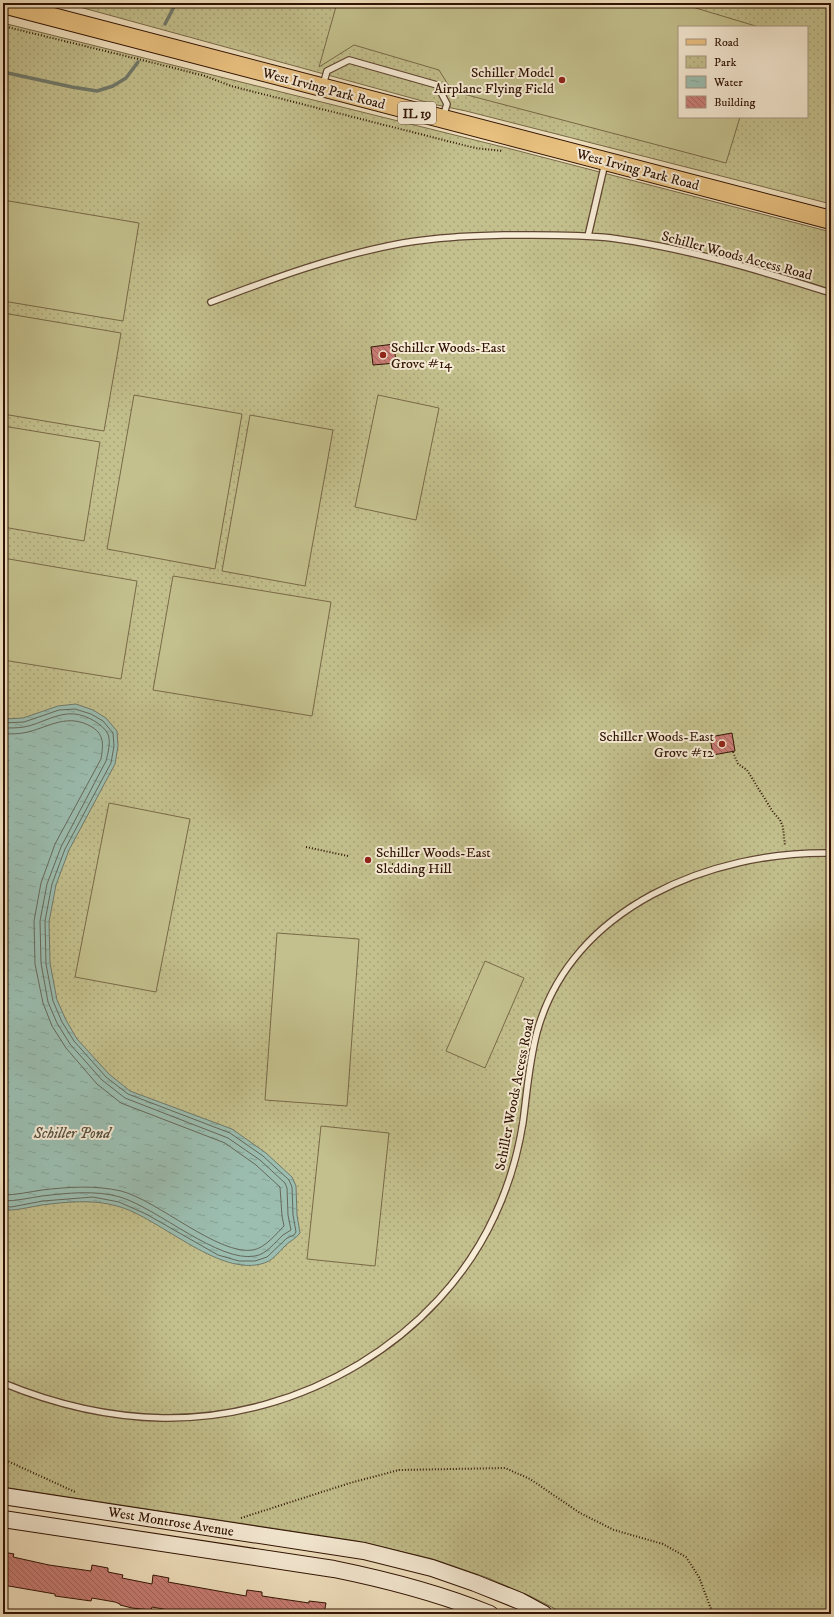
<svg xmlns="http://www.w3.org/2000/svg" width="834" height="1617" viewBox="0 0 834 1617" font-family="'IM FELL DW Pica',serif">
	<style>
		.park { fill: url(#park-dots); stroke: #796948; fill-rule: evenodd }
		.pitch { fill: #c3c08d; stroke: #796948 }
		.water { fill: url(#water-ripples); stroke: #70796b }
		.lines { fill: none; stroke-linecap: round; stroke-linejoin: round }
		.shore { stroke: #65685a; stroke-width: 1 }
		.stream { stroke: #70796b; stroke-width: 3.5 }
		.building { fill: url(#building-back-hatch); stroke: #2f1203 }
		.lane-casing { stroke: #604632; stroke-width: 8 }
		.secondary-casing { stroke: #2f1203; stroke-width: 18 }
		.primary-casing { stroke: #2f1203; stroke-width: 20 }
		.path { stroke: #2f1203; stroke-width: 2; stroke-dasharray: 1 2; stroke-linecap: butt }
		.lane { stroke: #f7ecd6; stroke-width: 5.5 }
		.secondary { stroke: #f7ecd6; stroke-width: 16 }
		.primary { stroke: #e9c180; stroke-width: 18 }
		.poi-dot { fill: #8f2418; stroke: #f7ecd6; stroke-width: 1.5 }
		.labels { text-anchor: middle; stroke-width: 4; stroke-linejoin: round; paint-order: stroke }
		.shield { fill: #f7ecd6; stroke: #6b5342; stroke-width: 1 }
		.shield-label { font-size: 13px; font-weight: bold; fill: #2f1203 }
		.poi-label { font-size: 14px; fill: #2f1203; stroke: #f7ecd6; text-anchor: end }
		.street-label { font-size: 14px; fill: #2f1203; stroke: #f7ecd6 }
		.water-label { font-size: 15px; font-style: italic; fill: #554e40; stroke: #f7ecd6 }
	</style>
	<defs>
		<pattern id="park-dots" width="8" height="8" patternUnits="userSpaceOnUse"><rect width="8" height="8" fill="#c3c08d"/><path d="M2 2h.1M6 6h.1" fill="none" stroke="#a8a478" stroke-width="1.8" stroke-linecap="round"/></pattern>
		<pattern id="water-ripples" width="26" height="14" patternUnits="userSpaceOnUse"><rect width="26" height="14" fill="#9bbeb1"/><path d="M2 4q2-2 4 0t4 0M15 11q2-2 4 0t4 0" fill="none" stroke="#86a297"/></pattern>
		<pattern id="building-back-hatch" width="6" height="6" patternUnits="userSpaceOnUse"><rect width="6" height="6" fill="#ca7d76"/><path d="M-1 5l2 2M0 0l6 6M5-1l2 2" fill="none" stroke="#a4655f"/></pattern>
	</defs>
	<rect width="100%" height="100%" fill="#f2e2c0"/>
	<filter id="stains"><feTurbulence type="fractalNoise" baseFrequency=".005" numOctaves="4"/><feColorMatrix values="0 0 0 0 .2 0 0 0 0 .09 0 0 0 0 .02 0 0 0 .5 -.17"/></filter>
	<radialGradient id="worn" r=".72"><stop offset=".6" stop-color="#630" stop-opacity="0"/><stop offset="1" stop-color="#630" stop-opacity=".3"/></radialGradient>
	<!-- park -->
	<path class="park" d="M65 3H831V204L466 111 437 105ZM679 27H807V117H679Z
		M3 23 511 149 831 232V1614H565L532 1597 488 1578 433 1559 357 1541 3 1487Z"/>
	<!-- pitch -->
	<path class="pitch" d="M337 3H679L759 27H679V117H740L726 163 452 91 439 70 354 45 319 67Z
		M3 200 139 223 123 321 3 301Z
		M3 313 121 333 104 431 3 414Z
		M134 395 242 414 215 569 107 549Z
		M378 395 439 408 416 520 355 507Z
		M250 415 333 430 305 586 222 571Z
		M3 426 100 442 84 541 3 527Z
		M3 558 137 581 121 679 3 660Z
		M173 576 331 602 312 716 153 690Z
		M109 803 190 819 156 992 75 977Z
		M277 933 359 939 347 1106 265 1100Z
		M485 961 524 978 485 1068 446 1051Z
		M321 1126 389 1133 375 1266 307 1259Z"/>
	<!-- water -->
	<path class="water" d="M76 704 93 710 106 718 117 731 118 746 115 764 69 850 56 885 49 922 50 963 57 1000 66 1020 77 1039 109 1074 130 1091 232 1129 266 1153 292 1177 296 1186 297 1215 300 1233C296 1239 289 1241 284 1247 280 1251 274 1258 269 1261 224 1283 160 1217 117 1206 93 1199 66 1202 42 1205 29 1207 16 1211 3 1210V719L23 718 58 706Z"/>
	<g class="lines">
		<!-- shore -->
		<path class="shore" d="M3 723 24 722 59 710 75 709 91 714 103 721 113 733 114 746 111 763 65 849 52 884 45 921 46 964 53 1001 62 1022 74 1041 106 1077 128 1094 230 1133 263 1156 289 1180 292 1187 293 1215 296 1232 294 1235 287 1238 267 1257 255 1261H239L218 1255 146 1214 119 1202 93 1197 43 1201 11 1207 3 1206
			M3 728C10 728 18 728 24 727 41 724 57 712 75 714 86 715 103 724 108 734 111 742 108 753 106 761L61 847 47 884 40 921 41 963 48 1002 57 1023 70 1044 102 1080 125 1098 228 1138 260 1160 285 1183 287 1188 288 1215 291 1230C288 1232 286 1233 283 1235 274 1243 267 1254 255 1256 219 1263 157 1208 120 1197 96 1190 67 1193 42 1196 29 1198 16 1201 3 1201
			M3 734C11 734 20 734 28 732 51 726 68 713 92 727 105 735 103 746 101 759L55 844 41 883 34 921 35 964 43 1003 52 1026 66 1048 97 1084 121 1103 225 1143 256 1165 280 1187 282 1216 284 1226C276 1234 265 1248 253 1250 219 1256 157 1200 121 1191 95 1185 68 1187 42 1190 29 1192 16 1195 3 1195"/>
		<!-- stream -->
		<path class="stream" d="M165 24 176 3
			M3 72 72 87 97 91 113 86 126 78 138 62"/>
	</g>
	<!-- building -->
	<path class="building" d="M394 344 396 363 373 365 371 347Z
		M732 733 735 751 713 755 710 737Z
		M3 1552 14 1554 13 1557 49 1565 91 1571 92 1565 108 1568V1572L123 1575 122 1578 152 1584 153 1575 169 1578 168 1582 246 1596 247 1590 262 1592V1596L309 1603V1601L326 1603 324 1614H180V1612L152 1607 151 1610 132 1608 120 1605V1604L115 1602 92 1598 91 1601 55 1596V1594L3 1585Z"/>
	<g class="lines">
		<!-- lane casing -->
		<g class="lane-casing">
			<path id="lane" d="M323 85 327 71 349 60 437 85 447 104 443 117
				M588 236 605 163
				M211 302C274 278 337 255 403 243 437 237 472 236 505 235 541 235 576 234 611 238 686 248 759 270 831 293
				M3 1383C54 1404 108 1417 163 1418 300 1420 438 1340 495 1215 509 1185 518 1154 523 1122 527 1092 529 1062 537 1032 571 907 711 851 831 853"/>
		</g>
		<!-- secondary casing -->
		<g class="secondary-casing">
			<path id="secondary" d="M3 1496 364 1551 432 1568 475 1583 520 1601 544 1614
				M3 1519 334 1569C388 1580 439 1593 490 1614"/>
		</g>
		<!-- primary casing -->
		<g class="primary-casing">
			<path id="primary" d="M3 4 831 220"/>
		</g>
		<!-- path -->
		<path class="path" d="M3 26 154 63 205 76 231 86 475 148 503 151
			M733 752 738 764 747 770 773 812 780 820 783 827 785 846
			M306 847 348 856
			M392 864 427 871
			M3 1459 75 1492
			M241 1518 350 1483 399 1470 505 1468 530 1479 580 1513 614 1530 663 1544 686 1557 699 1577 711 1609V1614"/>
		<!-- lane -->
		<use href="#lane" class="lane"/>
		<!-- secondary -->
		<use href="#secondary" class="secondary"/>
		<!-- primary -->
		<use href="#primary" class="primary"/>
	</g>
	<!-- markers -->
	<g class="poi-dot">
		<circle cx="562" cy="80" r="4"/>
		<circle cx="383" cy="355" r="4"/>
		<circle cx="722" cy="744" r="4"/>
		<circle cx="368" cy="860" r="4"/>
	</g>
	<g class="labels">
		<!-- shield labels -->
		<rect class="shield" x="398" y="102" width="38" height="22" rx="3"/>
		<g class="shield-label">
			<text x="417" y="118">IL 19</text>
		</g>
		<!-- poi labels -->
		<g class="poi-label">
			<text x="554" y="77">Schiller Model<tspan x="554" dy="16">Airplane Flying Field</tspan></text>
			<text x="391" y="352" text-anchor="start">Schiller Woods-East<tspan x="391" dy="16">Grove #14</tspan></text>
			<text x="714" y="741">Schiller Woods-East<tspan x="714" dy="16">Grove #12</tspan></text>
			<text x="376" y="857" text-anchor="start">Schiller Woods-East<tspan x="376" dy="16">Sledding Hill</tspan></text>
		</g>
		<!-- street labels -->
		<g class="street-label">
			<text transform="translate(324 88) rotate(15)" y="5">West Irving Park Road</text>
			<text transform="translate(638 169) rotate(15)" y="5">West Irving Park Road</text>
			<text transform="translate(737 255) rotate(15)" y="5">Schiller Woods Access Road</text>
			<text transform="translate(514 1094) rotate(-79)" y="5">Schiller Woods Access Road</text>
			<text transform="translate(171 1521) rotate(9)" y="5">West Montrose Avenue</text>
		</g>
		<!-- water labels -->
		<g class="water-label">
			<text x="72" y="1138">Schiller Pond</text>
		</g>
	</g>
	<!-- margin -->
	<rect width="834" height="1617" fill="none" stroke="#f2e2c0" stroke-width="16"/>
	<rect x="4" y="4" width="826" height="1609" fill="none" stroke="#2f1203" stroke-width="2"/>
	<rect x="8" y="8" width="818" height="1601" fill="none" stroke="#2f1203"/>
	<!-- legend -->
	<rect x="678" y="26" width="130" height="92" fill="#f7ecd6" stroke="#a79582"/>
	<rect x="686" y="39" width="20" height="6" fill="#e9c180" stroke="#a79582"/>
	<text x="714" y="46" font-size="12" fill="#2f1203">Road</text>
	<rect x="686" y="56" width="20" height="12" fill="url(#park-dots)" stroke="#a79582"/>
	<text x="714" y="66" font-size="12" fill="#2f1203">Park</text>
	<rect x="686" y="76" width="20" height="12" fill="url(#water-ripples)" stroke="#a79582"/>
	<text x="714" y="86" font-size="12" fill="#2f1203">Water</text>
	<rect x="686" y="96" width="20" height="12" fill="url(#building-back-hatch)" stroke="#a79582"/>
	<text x="714" y="106" font-size="12" fill="#2f1203">Building</text>
	<rect width="100%" height="100%" filter="url(#stains)"/>
	<rect width="100%" height="100%" fill="url(#worn)"/>
</svg>
